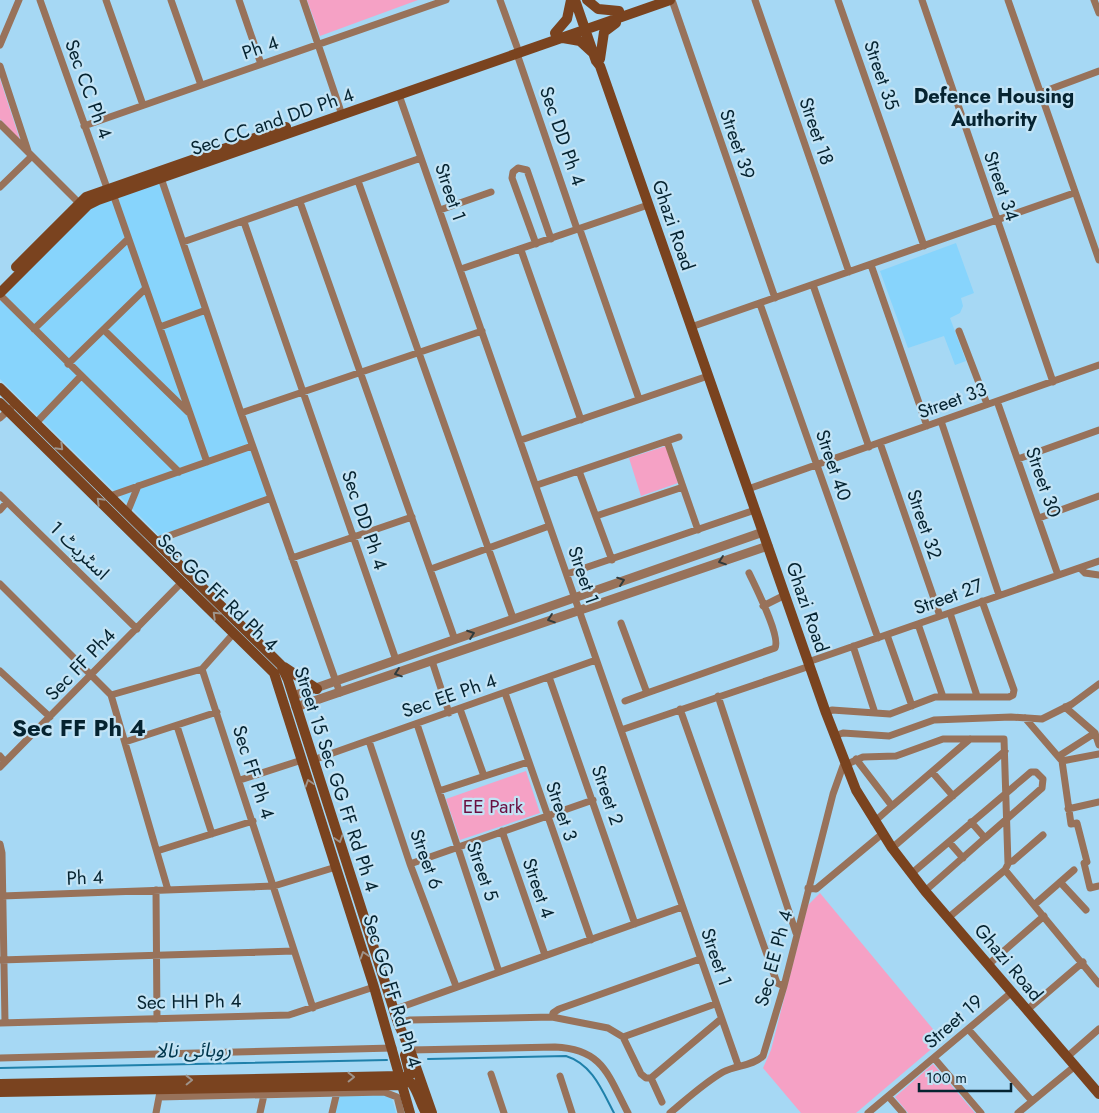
<svg xmlns="http://www.w3.org/2000/svg" width="1099" height="1113" viewBox="0 0 1099 1113" font-family="Jost,'Noto Sans Arabic',sans-serif">
	<style>
		.built { fill: #87d4fc }
		.green { fill: #f5a1c5 }
		.lines { fill: none; stroke-linecap: round; stroke-linejoin: round }
		.stream { stroke: #1f80aa; stroke-width: 2 }
		.minor { stroke: #98725a; stroke-width: 7 }
		.tertiary { stroke: #98725a; stroke-width: 9 }
		.secondary { stroke: #7a431f; stroke-width: 10 }
		.oneway { stroke: #9e938a }
		.oneway2 { stroke: #313b3d }
		.labels { text-anchor: middle; stroke-width: 4.5; stroke-linejoin: round; paint-order: stroke }
		.street-label { font-size: 19px; fill: #052330; stroke: #c2e3f5 }
		.park-label { font-size: 19px; fill: #690f41; stroke: #c2e3f5 }
		.neighbourhood-label { font-size: 20px; font-weight: bold; fill: #052330; stroke: #c2e3f5 }
		.water-label { font-size: 20px; font-style: italic; fill: #00374d; stroke: #c2e3f5 }
		.district-label { font-size: 24px; font-weight: bold; fill: #052330; stroke: #c2e3f5 }
	</style>
	<rect width="100%" height="100%" fill="#a6d8f4"/>
	<!-- built -->
	<path class="built" d="M158 179 267 496 160 536 0 379V301L89 207Z
		M956 243 974 293 961 298 963 306 960 313 950 318 966 361 955 365 944 336 908 348 880 271Z
		M338 1094 391 1095 396 1113H334Z"/>
	<!-- green -->
	<path class="green" d="M307 0H418L320 36Z
		M0 79 20 140 0 119Z
		M666 446 678 483 641 496 629 458Z
		M526 771 540 813 460 840 446 799Z
		M820 893 942 1040 856 1113H801L763 1068 771 1050 808 905Z
		M933 1064 975 1113H908L895 1097Z"/>
	<g class="lines">
		<!-- stream -->
		<path class="stream" d="M428 1059 566 1056C592 1064 602 1090 614 1113
			M0 1068 387 1060"/>
		<!-- minor -->
		<path class="minor" d="M40 0 107 188
			M106 0 143 105
			M171 0 201 85
			M239 0 261 64
			M303 0 340 109
			M500 0 517 47
			M672 0 775 298
			M755 0 849 272
			M838 0 924 246
			M922 0 1053 382
			M1008 0 1099 260
			M1094 0 1099 13
			M0 45 19 0
			M517 54 577 229
			M0 66 28 151
			M1040 93 1099 71
			M399 95 738 1065
			M0 124 79 203
			M84 126 446 0
			M161 178 241 413 340 693
			M358 181 513 618
			M0 187 32 156
			M113 194 207 462
			M300 202 455 640
			M440 210 491 192
			M244 222 396 660
			M580 230 639 399
			M183 242 421 158
			M536 244 512 178 513 172 518 168 527 170 551 239
			M521 250 581 420
			M871 265 927 426
			M461 269 648 205
			M813 285 869 447
			M0 295 179 472
			M760 304 878 638
			M160 327 206 310
			M691 327 1074 193
			M34 329 128 239
			M104 330 188 412
			M959 331 987 404
			M68 364 145 289
			M997 401 1058 575
			M241 413 482 331
			M0 418 11 408
			M941 421 999 595
			M36 423 81 376
			M521 440 708 376
			M667 441 698 530
			M880 443 940 616
			M1018 459 1099 430
			M579 471 612 560
			M537 485 679 437
			M748 489 1099 365
			M0 495 137 629
			M110 496 252 446
			M0 510 7 502
			M127 513 138 486
			M596 516 683 487
			M1039 518 1099 496
			M155 541 271 498
			M292 558 412 517
			M1080 568 1085 573 1099 575
			M431 569 549 526
			M567 574 755 510
			M0 584 111 695 168 890
			M763 606 785 595
			M950 613 977 696
			M621 623 647 693 775 648C781 636 755 586 749 573
			M918 624 943 697
			M887 635 912 706
			M853 646 875 713
			M432 661 449 713
			M808 662 1099 561
			M202 669 313 1008
			M0 671 50 717
			M549 677 635 924
			M505 693 591 940
			M111 695 202 669 234 633
			M718 696 796 933
			M625 701 647 693
			M1065 707 1095 733 1099 745
			M460 709 484 776
			M680 709 777 983 784 986
			M826 713 832 710 890 714 935 697H1009L1013 695 1014 690 982 601
			M1025 718 1062 761 1071 824 1077 823 1087 862 1084 863 1090 888 1099 886
			M417 724 499 972
			M177 726 212 834
			M621 730 810 666
			M834 736 843 733 889 736 934 720 1011 717 1042 719 1072 704 1099 684
			M369 741 410 864 456 986
			M125 742 217 712
			M0 756 5 762
			M1059 756 1095 733
			M856 759 892 806 970 739
			M313 760 596 660
			M1062 761 1099 754
			M0 767 182 582
			M932 772 953 796
			M240 780 302 760
			M439 791 528 762
			M1068 809 1099 802
			M874 822 892 806
			M502 831 545 955
			M949 842 963 858
			M0 844 2 853 5 1022
			M892 848 1005 751
			M157 851 253 821
			M1008 862 1013 861 1043 835
			M410 864 593 800
			M1005 870 1099 984
			M911 874 1031 772H1036L1043 779 1042 788 985 838
			M1060 882 1086 910
			M808 888 816 889 882 834
			M156 890 157 1019
			M925 891 985 838 971 822
			M2 896 274 886 336 867
			M1034 905 1074 870
			M0 960 294 951
			M989 964 1044 916
			M393 1010 682 907
			M1027 1010 1083 962
			M552 1017 553 1013 559 1009 700 959
			M0 1023 289 1015 374 987
			M398 1023 410 1020 552 1017 608 1028 623 1037 641 1074 646 1078H651L721 1019
			M968 1029 1032 1101
			M623 1037 715 1004
			M410 1050 555 1047C603 1049 608 1075 628 1113
			M1067 1057 1099 1029
			M0 1058 393 1048
			M934 1058 981 1113
			M491 1074 504 1113
			M560 1076 572 1113
			M651 1078 662 1102
			M888 1096 903 1113
			M159 1097 384 1092 397 1097 401 1113
			M156 1113 160 1092
			M260 1113 264 1095
			M332 1113 337 1092
			M670 1113C688 1098 704 1083 723 1072 736 1065 753 1066 763 1056L784 986 833 794 843 766 863 757 896 756 943 739H1004L1008 864 1005 870 948 918
			M868 1113 1012 992
			M1018 1113 1075 1066"/>
		<!-- tertiary -->
		<path class="tertiary" d="M293 696 763 532
			M296 707 768 546"/>
		<!-- secondary -->
		<path class="secondary" d="M575 0 596 61 600 66 826 713 856 790 892 848 925 891 1099 1094
			M587 0 598 9 619 11
			M555 33 567 19 571 0
			M563 38 580 41 592 52
			M600 59 604 32 616 23
			M16 267 86 197 286 127
			M0 293 88 205 98 200 670 0
			M0 388 281 665 288 680 398 1023 410 1050 432 1113
			M0 403 274 673 374 987 410 1113
			M284 667 317 689
			M0 1084 400 1076C417 1080 418 1100 426 1113
			M0 1092 403 1085 410 1075 405 1055"/>
	</g>
	<!-- one-way arrows -->
	<defs><path id="oneway-chevron" d="M-2-3.5L2.5 0L-2 3.5" fill="none" stroke-width="1.6" stroke-linecap="round" stroke-linejoin="round" transform="scale(1.25)"/></defs>
	<g class="oneway">
		<use href="#oneway-chevron" transform="translate(60 447) rotate(45)"/>
		<use href="#oneway-chevron" transform="translate(100 501) rotate(-135)"/>
		<use href="#oneway-chevron" transform="translate(216 615) rotate(-136)"/>
		<use href="#oneway-chevron" transform="translate(309 783) rotate(-108)"/>
		<use href="#oneway-chevron" transform="translate(339 839) rotate(72)"/>
		<use href="#oneway-chevron" transform="translate(364 955) rotate(-108)"/>
		<use href="#oneway-chevron" transform="translate(351 1077) rotate(-1)"/>
		<use href="#oneway-chevron" transform="translate(189 1080) rotate(-1)"/>
	</g>
	<g class="oneway2">
		<use href="#oneway-chevron" transform="translate(722 561) rotate(161)"/>
		<use href="#oneway-chevron" transform="translate(621 581) rotate(-19)"/>
		<use href="#oneway-chevron" transform="translate(551 619) rotate(161)"/>
		<use href="#oneway-chevron" transform="translate(471 634) rotate(-20)"/>
		<use href="#oneway-chevron" transform="translate(398 673) rotate(161)"/>
	</g>
	<g class="labels">
		<!-- street labels -->
		<g class="street-label">
			<text transform="translate(260 47) rotate(-19)" y="7">Ph 4</text>
			<text transform="translate(882 75) rotate(71)" y="7">Street 35</text>
			<text transform="translate(89 89) rotate(70)" y="7">Sec CC Ph 4</text>
			<text transform="translate(272 121) rotate(-19)" y="7">Sec CC and DD Ph 4</text>
			<text transform="translate(817 131) rotate(71)" y="7">Street 18</text>
			<text transform="translate(563 136) rotate(71)" y="7">Sec DD Ph 4</text>
			<text transform="translate(738 144) rotate(71)" y="7">Street 39</text>
			<text transform="translate(1002 186) rotate(71)" y="7">Street 34</text>
			<text transform="translate(451 192) rotate(71)" y="7">Street 1</text>
			<text transform="translate(674 225) rotate(71)" y="7">Ghazi Road</text>
			<text transform="translate(952 400) rotate(-20)" y="7">Street 33</text>
			<text transform="translate(834 465) rotate(71)" y="7">Street 40</text>
			<text transform="translate(1044 482) rotate(71)" y="7">Street 30</text>
			<text transform="translate(365 520) rotate(71)" y="7">Sec DD Ph 4</text>
			<text transform="translate(925 524) rotate(71)" y="7">Street 32</text>
			<text transform="translate(80 550) rotate(44)" y="7">اسٹریٹ 1</text>
			<text transform="translate(584 575) rotate(71)" y="7">Street 1</text>
			<text transform="translate(218 592) rotate(44)" y="7">Sec GG FF Rd Ph 4</text>
			<text transform="translate(948 596) rotate(-20)" y="7">Street 27</text>
			<text transform="translate(808 607) rotate(71)" y="7">Ghazi Road</text>
			<text transform="translate(80 664) rotate(-46)" y="7">Sec FF Ph4</text>
			<text transform="translate(449 695) rotate(-19)" y="7">Sec EE Ph 4</text>
			<text transform="translate(254 772) rotate(72)" y="7">Sec FF Ph 4</text>
			<text transform="translate(337 779) rotate(72)" y="7">Street 15 Sec GG FF Rd Ph 4</text>
			<text transform="translate(608 795) rotate(71)" y="7">Street 2</text>
			<text transform="translate(562 811) rotate(71)" y="7">Street 3</text>
			<text transform="translate(427 859) rotate(70)" y="7">Street 6</text>
			<text transform="translate(483 871) rotate(71)" y="7">Street 5</text>
			<text transform="translate(85 877) rotate(-2)" y="7">Ph 4</text>
			<text transform="translate(539 888) rotate(71)" y="7">Street 4</text>
			<text transform="translate(717 957) rotate(71)" y="7">Street 1</text>
			<text transform="translate(773 958) rotate(-75)" y="7">Sec EE Ph 4</text>
			<text transform="translate(1009 962) rotate(50)" y="7">Ghazi Road</text>
			<text transform="translate(393 991) rotate(73)" y="7">Sec GG FF Rd Ph 4</text>
			<text transform="translate(189 1001) rotate(-1)" y="7">Sec HH Ph 4</text>
			<text transform="translate(953 1021) rotate(-41)" y="7">Street 19</text>
		</g>
		<!-- park labels -->
		<g class="park-label">
			<text x="493" y="813">EE Park</text>
		</g>
		<!-- neighbourhood labels -->
		<g class="neighbourhood-label">
			<text x="994" y="103">Defence Housing<tspan x="994" dy="23">Authority</tspan></text>
		</g>
		<!-- water labels -->
		<g class="water-label">
			<text transform="translate(193 1050) rotate(-1)" y="7">روہائی نالا</text>
		</g>
		<!-- district labels -->
		<g class="district-label">
			<text x="79" y="736">Sec FF Ph 4</text>
		</g>
	</g>
	<!-- scale -->
	<path d="M919 1083v8h92v-8" fill="none" stroke="#052330" stroke-width="2.5"/>
	<text x="926" y="1083" font-size="15" fill="#052330" stroke="#c2e3f5" stroke-width="4" paint-order="stroke">100 m</text>
</svg>
